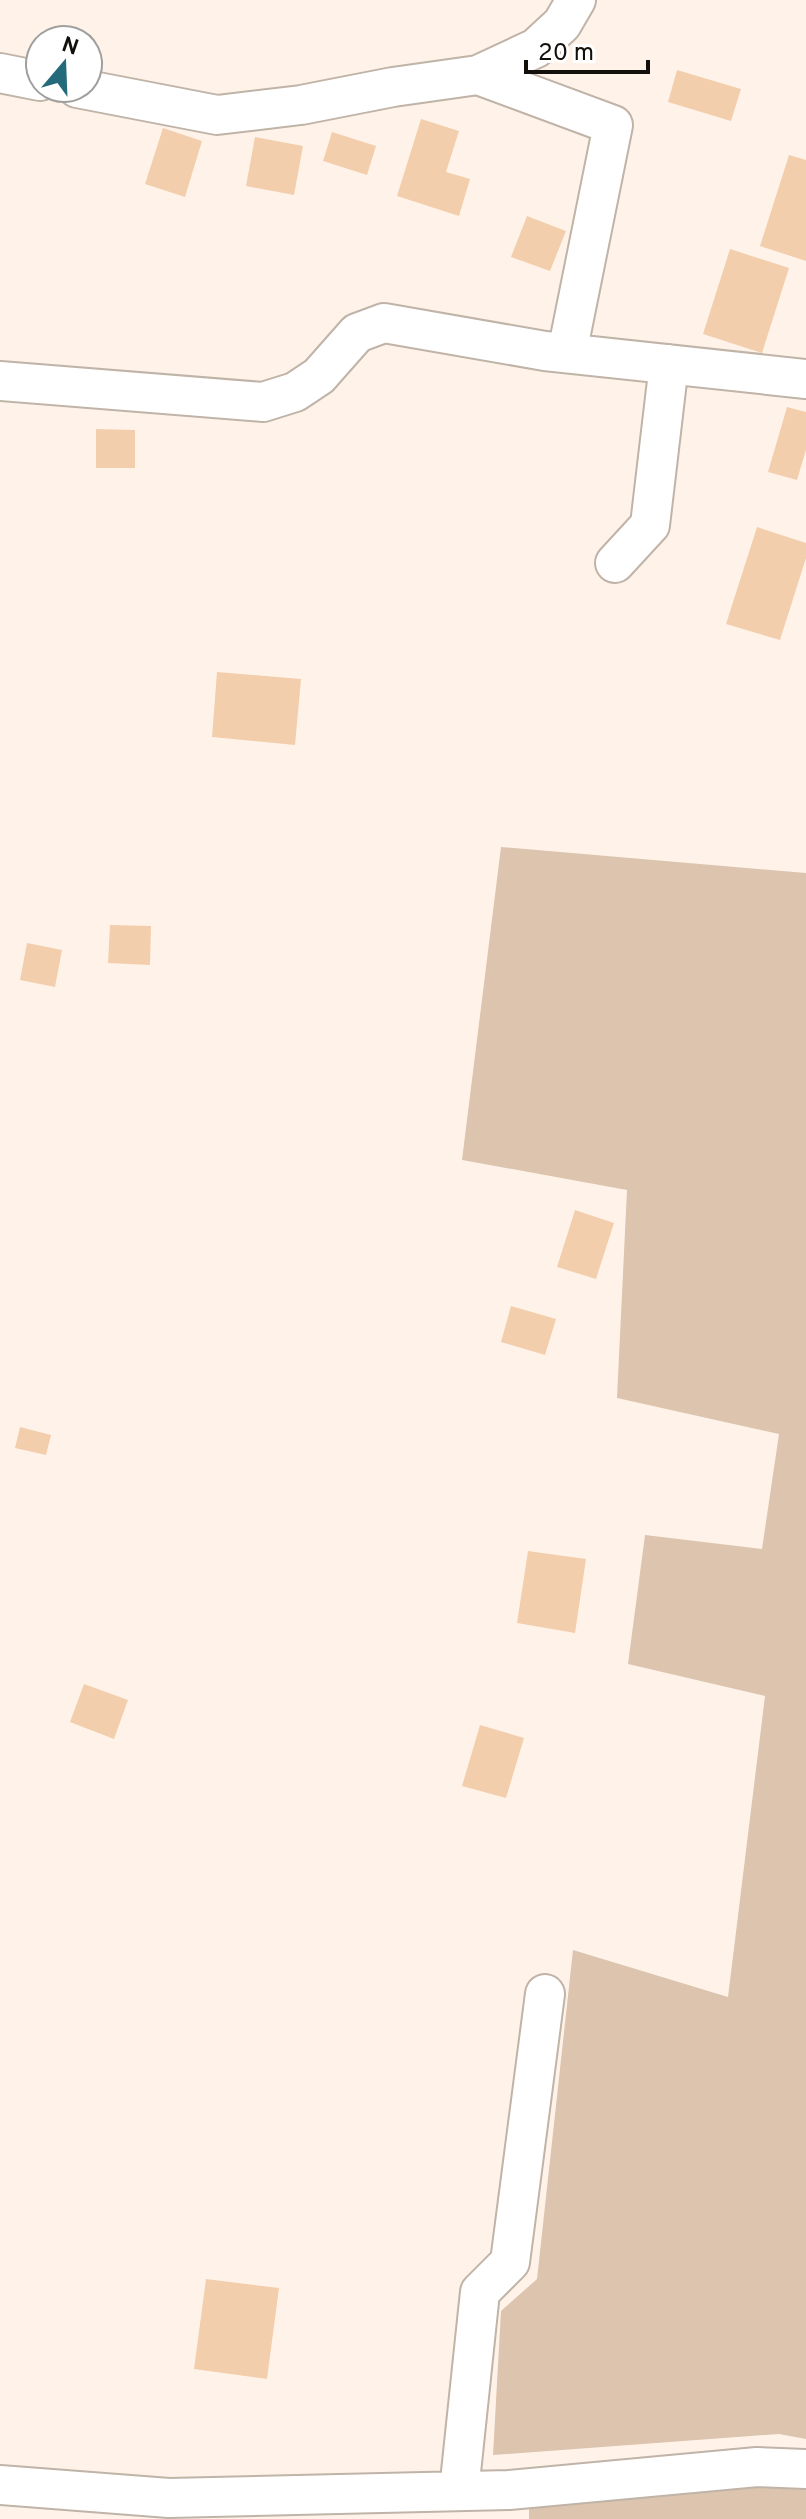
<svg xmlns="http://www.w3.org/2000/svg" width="806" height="2519" viewBox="0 0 806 2519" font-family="Overpass,sans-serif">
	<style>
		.green { fill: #dcc4ae }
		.building { fill: #f3ceac }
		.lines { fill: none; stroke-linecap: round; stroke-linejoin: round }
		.minor-casing { stroke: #c0b3a7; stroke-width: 42 }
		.minor { stroke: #fff; stroke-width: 38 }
	</style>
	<rect width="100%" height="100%" fill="#fff3e9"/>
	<!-- green -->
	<path class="green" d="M501 847 806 873V2439L779 2434 493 2455 501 2311 537 2279 573 1950 728 1997 765 1696 628 1664 645 1535 762 1549 779 1434 617 1398 627 1190 462 1160Z
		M796 2482 806 2484V2519H529V2505Z"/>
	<!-- building -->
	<path class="building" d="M677 70 741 89 731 121 668 102Z
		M421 119 459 131 446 172 470 179 459 216 397 196Z
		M163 128 202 141 185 197 145 184Z
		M332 132 376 146 367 175 323 161Z
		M255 137 303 146 294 195 246 186Z
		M789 155 806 160V261L760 246Z
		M527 216 566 231 550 271 511 257Z
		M730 249 789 268 762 353 703 334Z
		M787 407 806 412V450L797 480 768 472Z
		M96 429 135 430V468H96Z
		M757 527 806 543V558L780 640 726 624Z
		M217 672 301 679 295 745 212 737Z
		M110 925 151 926 150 965 108 963Z
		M27 943 62 950 55 987 20 980Z
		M575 1210 614 1223 596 1279 557 1267Z
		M511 1306 556 1319 545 1355 501 1342Z
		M20 1427 51 1435 46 1455 15 1448Z
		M528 1551 586 1559 575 1633 517 1623Z
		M84 1684 128 1700 114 1739 70 1722Z
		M480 1725 524 1738 506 1798 462 1786Z
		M206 2279 279 2288 267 2379 194 2369Z"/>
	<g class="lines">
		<!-- minor casing -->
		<g class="minor-casing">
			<path id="minor" d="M0 73 40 81
				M478 75 613 125 567 353
				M77 88 217 115 301 105 393 87 478 75 536 48 562 24 576 0
				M0 381 263 402 295 392 319 376 357 333 384 323 545 351 806 379
				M615 563 650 525 669 364
				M0 2485 169 2498 509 2490 757 2467 806 2469
				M459 2491 480 2292 510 2262 545 1994"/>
		</g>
		<!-- minor -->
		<use href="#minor" class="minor"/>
	</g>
	<!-- north arrow -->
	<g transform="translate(64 64) rotate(19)"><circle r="38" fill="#ffffff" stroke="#a19f9d" stroke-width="2"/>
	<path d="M0-6L14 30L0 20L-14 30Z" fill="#256a7a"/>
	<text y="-12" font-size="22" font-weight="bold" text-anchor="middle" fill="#130f0b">N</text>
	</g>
	<!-- scale -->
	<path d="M526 60v12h122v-12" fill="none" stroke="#130f0b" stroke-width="4"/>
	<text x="538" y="60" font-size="24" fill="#130f0b" stroke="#ffffff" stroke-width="6" paint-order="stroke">20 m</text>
</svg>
